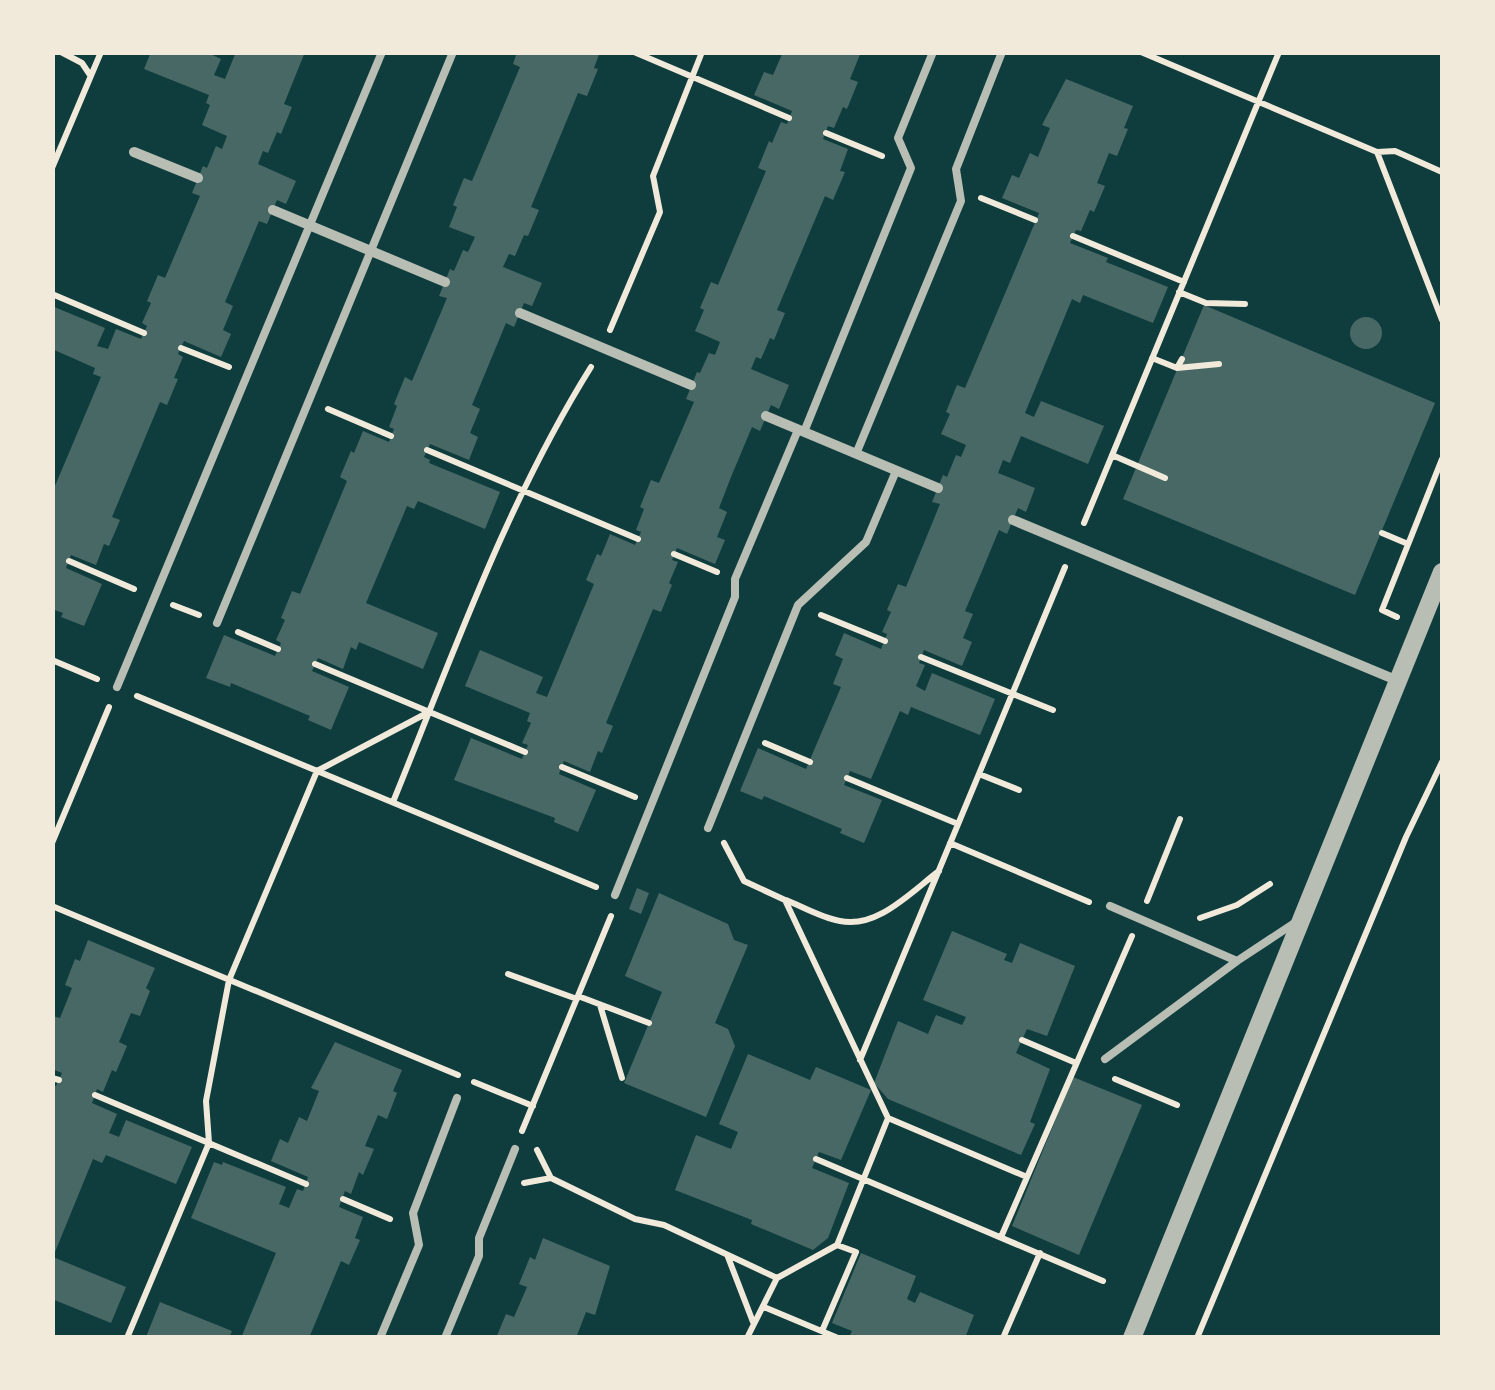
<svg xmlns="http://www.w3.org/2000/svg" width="1495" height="1390" viewBox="0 0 1495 1390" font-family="'Sofia Sans Condensed',sans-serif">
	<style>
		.building { fill: #486865 }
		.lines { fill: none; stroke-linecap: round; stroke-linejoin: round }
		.path { stroke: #f1e9da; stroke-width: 6 }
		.service { stroke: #b8beb3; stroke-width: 8 }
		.minor { stroke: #b8beb3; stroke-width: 10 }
		.tertiary { stroke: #b8beb3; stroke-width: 18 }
	</style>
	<rect width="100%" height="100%" fill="#0f3d3e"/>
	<!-- building -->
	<path class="building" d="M151 52H206L221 59 214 75 225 79 236 52H305L284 104 292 107 281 134 277 132 268 153 263 151 258 164 296 181 286 204 277 200 267 224 259 221 225 302 233 306 223 330 231 334 221 357 184 341 178 354 183 357 174 378 178 379 167 405 160 402 112 517 120 520 109 546 104 544 96 565 71 555 66 568 102 584 84 626 61 617 63 613 52 609V493L101 377 93 374 95 368 52 349V306L105 328 97 346 108 349 116 329 141 339 147 326 142 323 151 303 147 301 158 275 165 278 200 196 192 193 203 166 207 168 216 146 222 149 227 136 202 125 210 105 206 103 209 95 144 69Z
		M517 52H600L594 68 598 69 587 96 578 93 531 207 539 210 528 236 524 235 515 256 509 254 503 267 542 283 532 306 524 303 514 327 506 323 472 405 480 409 470 433 478 437 469 460 430 444 424 457 430 460 429 463 500 492 485 529 418 501 414 509 407 506 366 603 438 633 423 669 359 642 356 650 351 647 343 669 318 658 312 671 349 687 331 730 308 720 310 716 231 683 230 687 206 678 224 635 275 656 281 643 276 640 285 620 281 618 292 591 300 594 347 481 340 477 351 451 354 453 363 431 389 442 394 429 389 427 397 406 394 404 405 377 412 381 447 298 439 296 450 269 454 271 463 250 468 252 475 237 449 227 457 207 453 205 464 178 472 181 520 67 513 64Z
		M783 52H861L850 79 858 82 847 109 843 107 834 128 828 126 823 139 848 149 840 171 845 172 833 200 825 196 777 310 785 313 774 340 770 338 761 359 756 357 751 369 789 385 779 409 771 405 760 431 752 427 731 477 719 508 727 512 717 537 725 540 715 564 677 548 672 560 678 562 669 583 672 585 661 612 653 609 606 723 613 726 602 753 598 751 590 772 564 761 559 774 596 790 578 832 554 822 555 818 454 780 471 738 522 759 528 745 522 743 531 723 527 721 530 713 465 686 480 650 543 677 536 693 547 697 594 584 586 580 597 554 601 556 610 534 635 545 641 532 636 530 644 509 640 507 651 480 659 483 694 402 686 399 697 372 700 373 709 353 715 355 720 342 695 331 704 310 700 308 711 282 718 285 766 171 758 168 769 141 772 143 781 122 787 124 792 111 754 95 764 72 773 75Z
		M1066 79 1133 106 1124 128 1128 129 1117 156 1109 153 1097 183 1105 186 1094 212 1090 210 1081 231 1076 230 1070 243 1108 258 1106 262 1168 287 1153 323 1083 295 1080 303 1072 299 1025 413 1034 417 1041 401 1104 426 1088 464 1021 436 1010 463 1003 460 998 473 1035 488 1026 512 1018 508 1007 534 999 530 982 571 965 611 973 614 963 638 972 642 962 666 924 650 919 663 925 665 916 686 925 691 932 673 995 699 980 735 911 707 908 715 900 711 871 779 850 771 844 785 882 800 864 843 840 833 842 829 764 796 762 800 740 791 758 748 806 769 841 687 833 684 843 659 835 655 844 633 881 649 887 634 882 632 891 612 887 610 898 584 906 587 940 504 932 502 943 475 947 477 956 455 961 457 966 445 941 434 950 414 946 412 957 385 965 388 1039 213 1002 198 1012 175 1019 178 1030 153 1038 157 1050 128 1042 125Z
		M1204 305 1435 403 1355 595 1123 499Z
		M1350 333a16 16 0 1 1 32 0a16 16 0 1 1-32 0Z
		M637 888 649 893 641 914 629 909Z
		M659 893 728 924 734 940 748 945 715 1023 728 1029 735 1046 706 1117 624 1083 662 992 625 976Z
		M952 931 1007 954 1004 960 1012 963 1020 943 1075 966 1047 1036 1027 1029 1016 1053 1050 1069 1030 1122 1035 1124 1021 1155 888 1099 874 1083 898 1021 928 1034 936 1015 962 1025 966 1017 923 1000Z
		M88 940 155 968 146 988 150 991 140 1016 131 1013 119 1042 127 1046 116 1072 112 1070 103 1092 97 1089 92 1103 117 1114 109 1133 119 1137 126 1120 192 1147 176 1184 106 1155 102 1163 93 1159 53 1257 126 1287 111 1323 52 1299V1084L56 1086 62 1073 52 1069V1016L60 1018 72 988 65 985 75 959 80 961Z
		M335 1042 402 1070 393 1091 397 1093 387 1119 378 1115 365 1146 374 1149 363 1175 359 1172 351 1194 345 1191 339 1207 363 1217 355 1238 360 1240 349 1265 341 1261 309 1338H241L276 1253 191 1218 214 1162 222 1165 223 1162 286 1187 279 1204 289 1208 297 1189 303 1191 308 1177 271 1161 280 1139 288 1143 299 1117 307 1121 319 1091 311 1088Z
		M748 1054 810 1080 816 1067 871 1090 841 1160 819 1152 812 1168 849 1183 828 1238 813 1250 751 1224 752 1220 675 1190 696 1135 731 1149 738 1132 719 1124Z
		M1073 1077 1142 1105 1079 1255 1012 1226Z
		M543 1238 610 1266 595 1315 586 1312 576 1338H496L506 1314 514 1317 527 1287 519 1284 530 1257 535 1260Z
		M861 1253 916 1276 907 1299 915 1303 920 1292 974 1315 965 1338H849L852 1331 832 1323Z
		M160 1302 232 1331 229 1338 146 1337Z"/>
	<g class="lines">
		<!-- path -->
		<path class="path" d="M61 52 82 63 90 75
			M634 52 789 118
			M1141 52 1377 152 1442 320
			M826 133 882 156
			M1377 152 1395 151 1442 172
			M52 168 101 52
			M981 198 1035 220
			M1073 236 1184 282
			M1179 292 1206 303 1245 304
			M52 294 144 333
			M610 330 660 212 653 176 702 52
			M181 348 229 367
			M1152 358 1177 368 1182 359
			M1177 368 1219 364
			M328 409 391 436
			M427 450 638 539
			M1112 455 1165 478
			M1084 523 1279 52
			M1382 533 1408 544
			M674 554 717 572
			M69 561 134 589
			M173 605 199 615
			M821 615 885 641
			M1397 617 1382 610 1442 459
			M238 632 278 649
			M921 657 1053 710
			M52 660 97 679
			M315 664 525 752
			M137 696 596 887
			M765 743 810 762
			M562 767 635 797
			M979 774 1019 790
			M847 778 958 824
			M393 802C453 655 506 503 591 367
			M52 843 109 707
			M724 843 744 881 785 900 888 1118 1027 1177
			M950 843 1089 902
			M786 900C803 907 822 918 840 921 877 929 911 892 939 871
			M1147 901 1180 819
			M52 906 458 1075
			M1200 918 1237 905 1270 884
			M508 974 577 999
			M578 996 649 1023
			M600 1005 622 1078
			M1022 1040 1076 1063
			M860 1060 1065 567
			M52 1078 59 1080
			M1115 1079 1177 1105
			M474 1082 533 1106
			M95 1095 306 1184
			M522 1131 611 916
			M537 1150 551 1178 635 1219 664 1225 777 1278
			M816 1159 1103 1281
			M524 1183 551 1178
			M343 1199 390 1219
			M1001 1237 1132 936
			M728 1257 753 1322
			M764 1307 838 1338
			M822 1331 856 1252 837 1245
			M127 1338 209 1143 206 1101 229 980 317 771 429 712
			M747 1338 777 1278 837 1245 888 1118
			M1003 1338 1040 1253
			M1197 1338 1406 837 1442 762"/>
		<!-- service -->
		<path class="service" d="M804 432 911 168 898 138 933 52
			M856 454 961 201 956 169 1002 52
			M217 623 453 52
			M117 687 382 52
			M708 828 798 605 866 542 896 471
			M615 895 735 597V579L798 430
			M1110 906 1237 961
			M1105 1059 1237 961 1296 922
			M380 1338 419 1245 413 1213 457 1098
			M445 1338 479 1256V1238L515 1149"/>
		<!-- minor -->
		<path class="minor" d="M134 152 198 178
			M273 210 445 282
			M520 313 691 385
			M766 416 938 488
			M1013 520 1396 680"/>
		<!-- tertiary -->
		<path class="tertiary" d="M1132 1338 1442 572"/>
	</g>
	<!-- border -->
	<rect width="1495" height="1390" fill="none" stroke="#f1e9da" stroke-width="110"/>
</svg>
